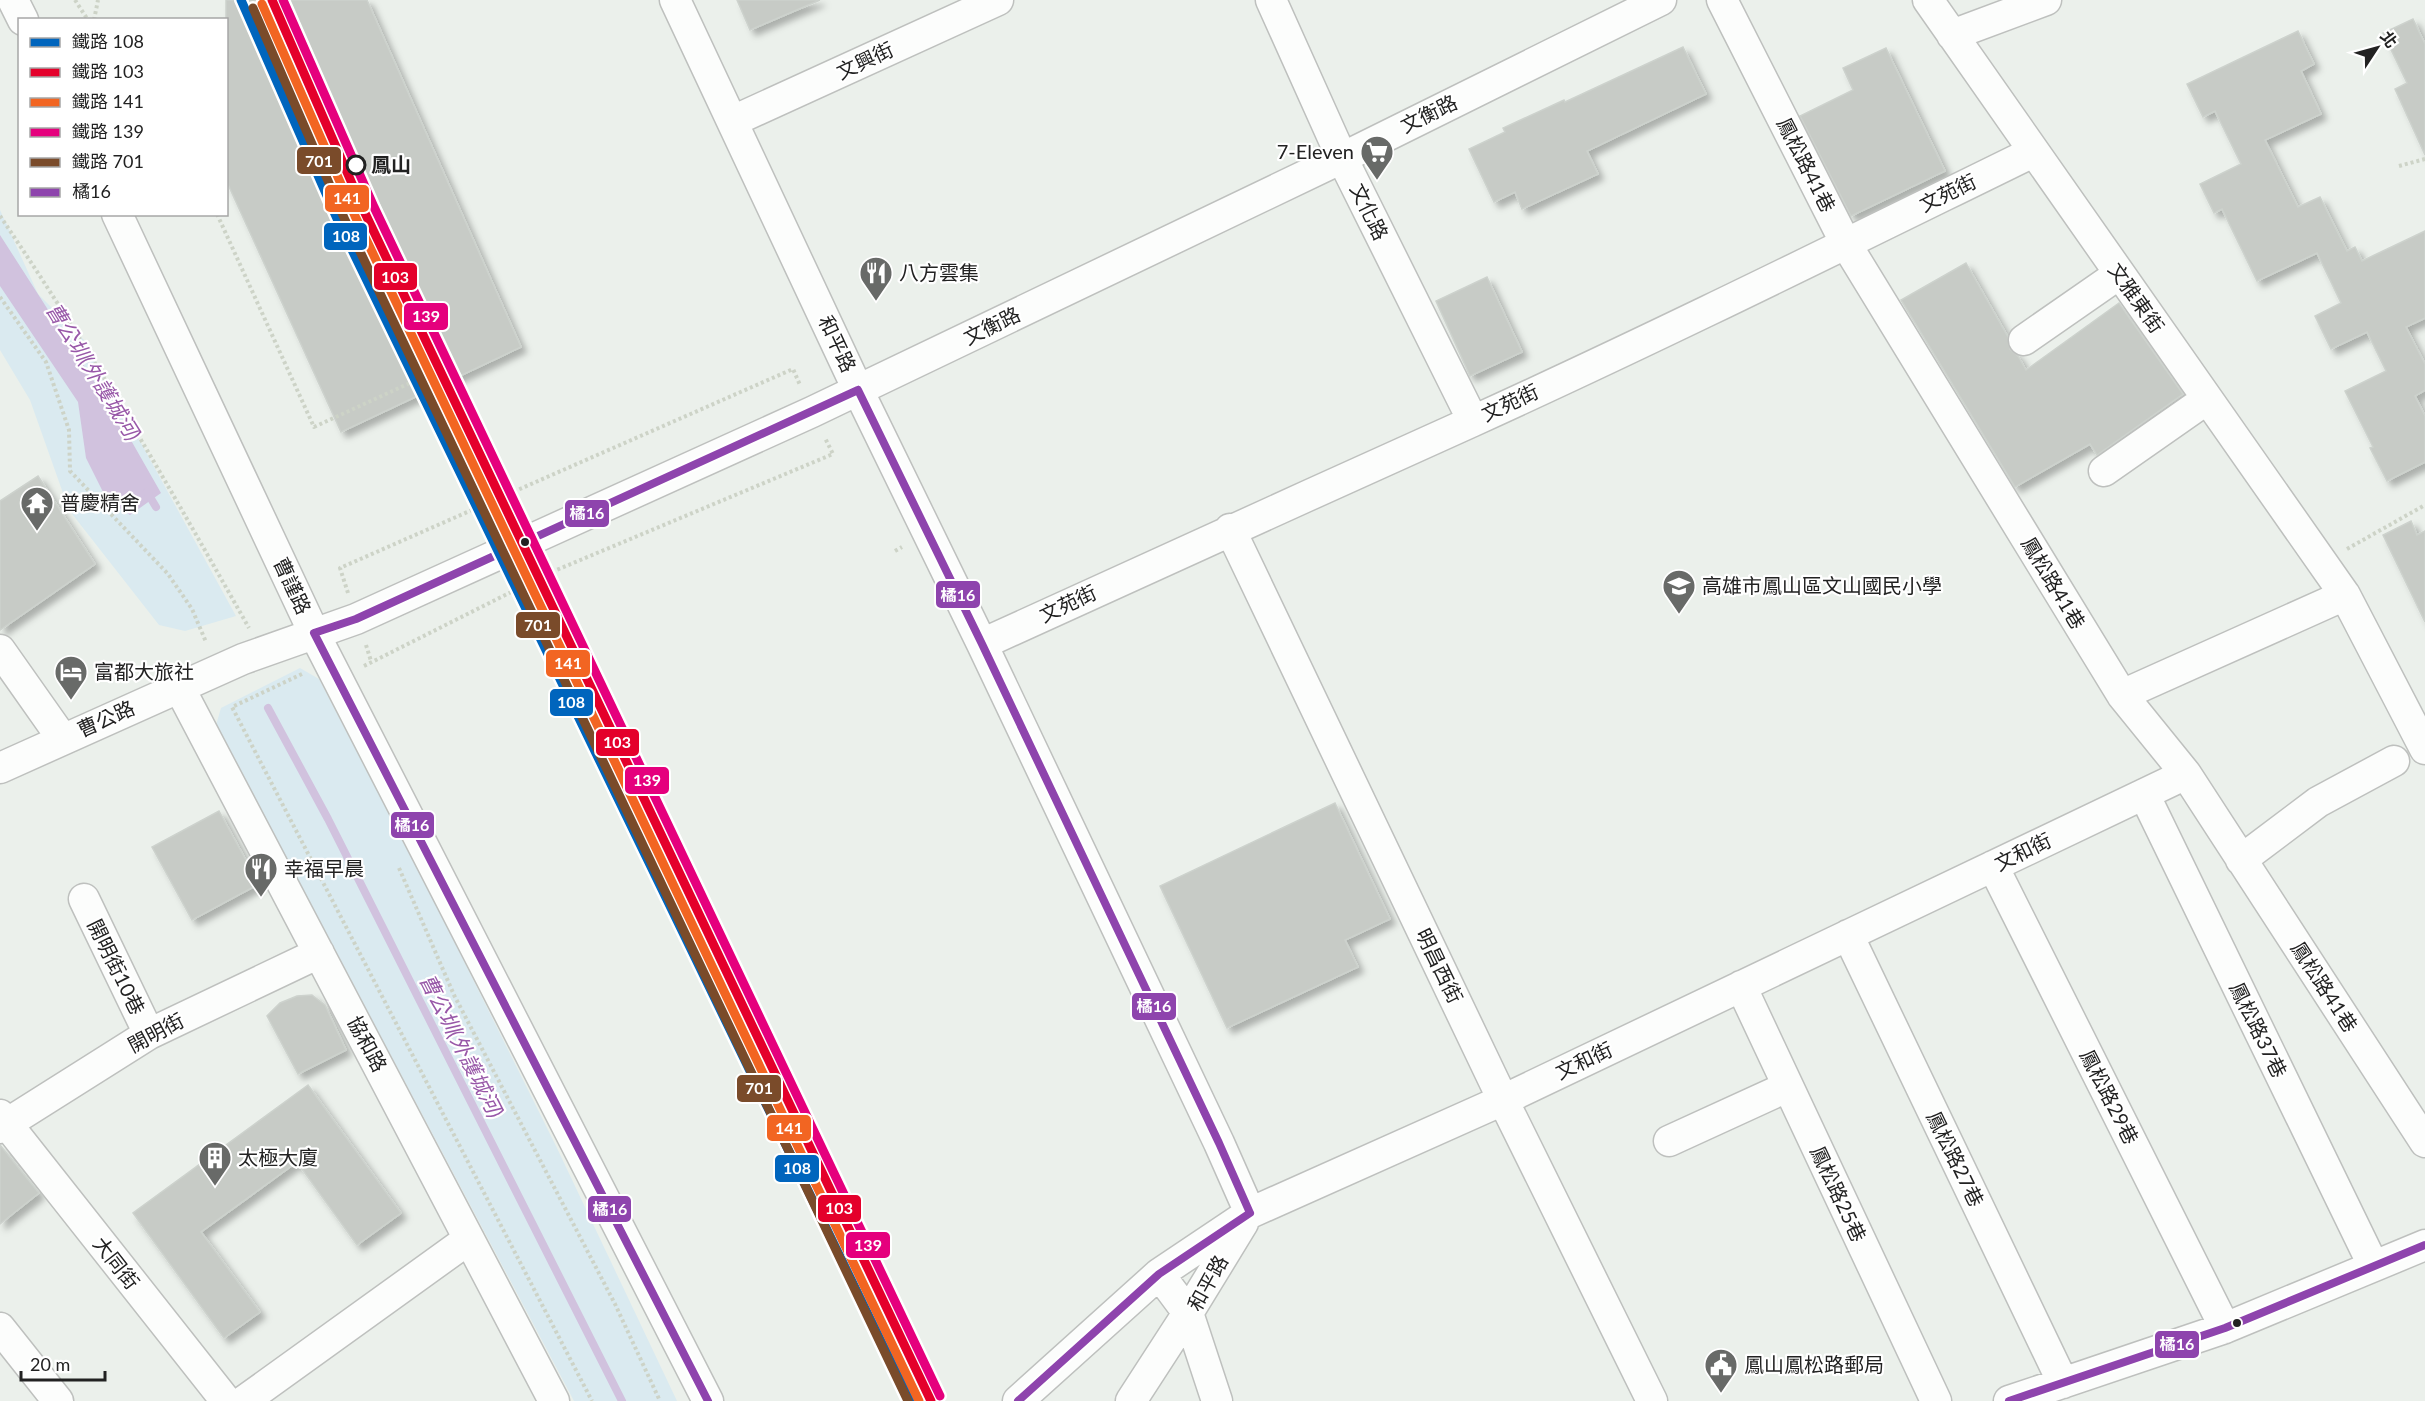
<svg xmlns="http://www.w3.org/2000/svg" width="2425" height="1401" viewBox="0 0 2425 1401" font-family="Lato,'Noto Sans TC',sans-serif">
	<style>
		.park { fill: #daeaf0 }
		.water { fill: #d1c2de }
		.lines { fill: none; stroke-linecap: round; stroke-linejoin: round }
		.stream { stroke: #d1c2de; stroke-width: 8 }
		.building { fill: #c7cbc6; stroke: #cdd2cd; stroke-width: 1.5; filter: url(#shadow) }
		.minor-casing { stroke: #bec0be; stroke-width: 33 }
		.path { stroke: #cdd3c7; stroke-width: 4; stroke-dasharray: 3 3; stroke-linecap: butt }
		.minor { stroke: #fcfdfc; stroke-width: 30 }
		.bus-1-casing { stroke: #fff; stroke-width: 12 }
		.bus-1 { stroke: #8e44ad; stroke-width: 8 }
		.rail-1-casing { stroke: #fff; stroke-width: 14 }
		.rail-2-casing { stroke: #fff; stroke-width: 14 }
		.rail-3-casing { stroke: #fff; stroke-width: 14 }
		.rail-4-casing { stroke: #fff; stroke-width: 14 }
		.rail-5-casing { stroke: #fff; stroke-width: 14 }
		.rail-1 { stroke: #0065bd; stroke-width: 9 }
		.rail-2 { stroke: #e4002b; stroke-width: 9 }
		.rail-3 { stroke: #f26522; stroke-width: 9 }
		.rail-4 { stroke: #e5007d; stroke-width: 9 }
		.rail-5 { stroke: #7a4b2a; stroke-width: 9 }
		.stop-dot { fill: #fff; stroke: #222; stroke-width: 3 }
		.bus-dot { fill: #222; stroke: #fff; stroke-width: 2 }
		.labels { text-anchor: middle; stroke-width: 4.5; stroke-linejoin: round; paint-order: stroke }
		.street-label { font-size: 20px; fill: #222; stroke: #fff }
		.poi-label { font-size: 20px; fill: #222; stroke: #fff; text-anchor: start }
		.stop-label { font-size: 20px; font-weight: bold; fill: #222; stroke: #fff; text-anchor: start }
		.water-label { font-size: 21px; font-style: italic; fill: #9858a8; stroke: #fff }
		.line-badge { stroke: #fff; stroke-width: 2 }
		.badge-label { font-size: 16px; text-anchor: middle; font-weight: bold; fill: #fff }
	</style>
	<defs>
		<filter id="shadow"><feDropShadow dx="5.5" dy="5.5" stdDeviation="3" flood-color="#0004"/></filter>
	</defs>
	<rect width="100%" height="100%" fill="#ebf0eb"/>
	<!-- park -->
	<path class="park" d="M0 210 38 294 85 341 236 616 185 631 159 625 69 510 30 400 0 350Z
		M300 668 319 679 424 881 556 1146 677 1401H574L216 725 221 708Z"/>
	<!-- water -->
	<path class="water" d="M0 235 124 428 161 493 130 515 107 500 86 458 78 402 0 286Z"/>
	<g class="lines">
		<!-- stream -->
		<path class="stream" d="M147 492 156 507
			M268 708 328 819 622 1401"/>
	</g>
	<!-- building -->
	<path class="building" d="M226 0H367L521 347 341 432 226 180Z
		M737 0H820L750 30Z
		M2413 19 2425 44V155L2395 89 2407 83 2383 33Z
		M2298 31 2314 64 2301 71 2321 114 2265 140 2298 207 2320 197 2347 251 2355 247 2362 261 2425 231V318L2406 327 2425 364V390L2415 396 2425 416V462L2387 481 2370 448 2373 447 2345 391 2386 371 2367 332 2331 349 2315 316 2341 303 2317 253 2257 281 2222 209 2214 213 2200 184 2241 164 2215 111 2203 117 2187 84Z
		M1683 47 1706 94 1587 151 1598 174 1522 209 1515 192 1494 202 1469 149 1505 132 1503 128 1564 100 1565 102Z
		M1886 48 1945 171 1851 216 1800 116 1853 90 1843 68Z
		M1966 263 2008 337 2010 349 2018 356 2026 370 2119 303 2183 394 2097 455 2090 444 2015 487 1901 300Z
		M1487 277 1522 352 1470 376 1436 301Z
		M38 476 95 564 0 630V501Z
		M2411 521 2417 535 2425 531V622L2383 535Z
		M1335 803 1390 919 1345 940 1358 967 1227 1028 1160 886Z
		M219 811 259 884 192 920 152 847Z
		M312 995 325 1005 346 1050 298 1074 267 1016 280 1003 297 996Z
		M308 1085 401 1213 357 1245 297 1162 201 1232 260 1312 224 1338 133 1213Z
		M0 1145 39 1193 0 1224Z"/>
	<g class="lines">
		<!-- minor casing -->
		<g class="minor-casing">
			<path id="minor" d="M13 0 23 20
				M675 0 858 390 982 644 1219 1143 1250 1213
				M1271 0 1342 158 1473 421
				M1722 0 1846 244 2122 695 2186 774 2425 1142
				M1928 0 2345 595
				M1952 35 2046 0
				M733 121 998 0
				M117 214 314 633 708 1401
				M2024 340 2119 274
				M2104 471 2207 399
				M1230 529 1503 1100 1652 1401
				M982 644C1144 569 1308 496 1471 422 1660 336 1847 243 2033 152
				M0 650 62 738
				M179 687 554 1401
				M2122 695 2345 595 2425 749
				M0 768 243 659 356 619 812 412 1342 158 1661 0
				M2144 794 2373 1265
				M2241 860 2318 802 2394 761
				M1993 866 2225 1328
				M84 899 149 1034
				M1848 935 2063 1383
				M1741 986 1936 1401
				M0 1115 226 1401
				M0 1128 149 1034 319 953
				M1669 1141 1787 1087
				M0 1328 58 1401
				M244 1401 469 1239
				M1018 1401 1159 1274 1250 1213 1503 1100 2186 774
				M1131 1401 1188 1313 1159 1274
				M1217 1401 1188 1313 1243 1223
				M2009 1401 2225 1328 2425 1245"/>
		</g>
		<!-- path -->
		<path class="path" d="M75 0 88 20
			M94 20 98 0
			M2399 166 2425 159
			M217 214 314 427 423 377 476 507
			M0 216C90 348 170 488 249 628
			M0 297 46 362 69 430 70 471 168 574 192 609 206 642
			M2347 549 2425 505
			M895 551 902 547
			M348 593 340 568 793 369 800 385
			M366 645 371 661
			M364 666 547 574 833 454 825 438
			M302 674 232 707 592 1401
			M399 868 454 995 615 1304 660 1401"/>
		<!-- minor -->
		<use href="#minor" class="minor"/>
		<!-- bus-1 casing -->
		<g class="bus-1-casing">
			<path id="bus-1" d="M858 390 982 644 1219 1143 1250 1213
				M314 633 708 1401
				M314 633 356 619 858 390
				M1018 1401 1159 1274 1250 1213
				M2009 1401 2225 1328 2425 1245"/>
		</g>
		<!-- bus-1 -->
		<use href="#bus-1" class="bus-1"/>
		<!-- rail-1 casing -->
		<g class="rail-1-casing">
			<path id="rail-1" d="M241 0 338 221 910 1401"/>
		</g>
		<!-- rail-2 casing -->
		<g class="rail-2-casing">
			<path id="rail-2" d="M272 0 364 211 931 1401"/>
		</g>
		<!-- rail-3 casing -->
		<g class="rail-3-casing">
			<path id="rail-3" d="M262 4 355 216 919 1401"/>
		</g>
		<!-- rail-4 casing -->
		<g class="rail-4-casing">
			<path id="rail-4" d="M283 0 374 207 940 1396"/>
		</g>
		<!-- rail-5 casing -->
		<g class="rail-5-casing">
			<path id="rail-5" d="M253 8 345 220 908 1401"/>
		</g>
		<!-- rail-1 -->
		<use href="#rail-1" class="rail-1"/>
		<!-- rail-2 -->
		<use href="#rail-2" class="rail-2"/>
		<!-- rail-3 -->
		<use href="#rail-3" class="rail-3"/>
		<!-- rail-4 -->
		<use href="#rail-4" class="rail-4"/>
		<!-- rail-5 -->
		<use href="#rail-5" class="rail-5"/>
	</g>
	<!-- icons -->
	<defs>
		<g id="supermarket-pin" transform="scale(1.725)"><path d="M0 17L-7.5 6A9.5 9.5 0 1 1 7.5 6Z" fill="#686a68" stroke="#fff"/><path d="M-6-5.5h2.5l.6 2H6L4.5 2H-2.5L-4.4-4H-6ZM-1.5 3.2a1.3 1.3 0 1 0 .1 0ZM3 3.2a1.3 1.3 0 1 0 .1 0Z" fill="#fff"/></g>
		<g id="restaurant-pin" transform="scale(1.725)"><path d="M0 17L-7.5 6A9.5 9.5 0 1 1 7.5 6Z" fill="#686a68" stroke="#fff"/><path d="M-5-6h1v4h1v-4h1v4h1v-4h1v5L-1.5 .5V6h-2V.5L-5-1ZM5-6V6H3V1.5H1.5Q1.5-4 5-6Z" fill="#fff"/></g>
		<g id="temple-pin" transform="scale(1.725)"><path d="M0 17L-7.5 6A9.5 9.5 0 1 1 7.5 6Z" fill="#686a68" stroke="#fff"/><path d="M0-6L5-2H3V0L6.5 2.5H4V6H1.5V3h-3V6H-4V2.5H-6.5L-3 0V-2H-5Z" fill="#fff"/></g>
		<g id="school-pin" transform="scale(1.725)"><path d="M0 17L-7.5 6A9.5 9.5 0 1 1 7.5 6Z" fill="#686a68" stroke="#fff"/><path d="M0-5L7-2L0 1L-7-2ZM-4 1L0 2.5L4 1V4Q0 6-4 4Z" fill="#fff"/></g>
		<g id="hotel-pin" transform="scale(1.725)"><path d="M0 17L-7.5 6A9.5 9.5 0 1 1 7.5 6Z" fill="#686a68" stroke="#fff"/><path d="M-6-4.5h1.5V1H6V5H4.5V3h-9V5H-6ZM-4 0a1.8 1.8 0 1 1 3.6 0ZM.5 0V-2.5h3Q6-2.5 6 0Z" fill="#fff"/></g>
		<g id="building-pin" transform="scale(1.725)"><path d="M0 17L-7.5 6A9.5 9.5 0 1 1 7.5 6Z" fill="#686a68" stroke="#fff"/><path d="M-4-6H4V6H1V3H-1V6H-4ZM-2.5-4.3h1.7v1.8h-1.7ZM.8-4.3h1.7v1.8H.8ZM-2.5-1h1.7V.8h-1.7ZM.8-1h1.7V.8H.8Z" fill="#fff"/></g>
		<g id="civic-pin" transform="scale(1.725)"><path d="M0 17L-7.5 6A9.5 9.5 0 1 1 7.5 6Z" fill="#686a68" stroke="#fff"/><path d="M-.6-6.5H3V-4.5H.6V-3L4-1V1h2V6H-6V1h2V-1L-.6-3ZM-1.2 2.5V6h2.4V2.5Z" fill="#fff"/></g>
	</defs>
	<g fill-rule="evenodd">
		<use href="#supermarket-pin" x="1377" y="152"/>
		<use href="#restaurant-pin" x="876" y="273"/>
		<use href="#temple-pin" x="37" y="503"/>
		<use href="#school-pin" x="1679" y="586"/>
		<use href="#hotel-pin" x="71" y="672"/>
		<use href="#restaurant-pin" x="261" y="869"/>
		<use href="#building-pin" x="215" y="1158"/>
		<use href="#civic-pin" x="1721" y="1365"/>
	</g>
	<!-- markers -->
	<circle class="stop-dot" cx="356" cy="165" r="9"/>
	<g class="bus-dot">
		<circle cx="525" cy="542" r="5"/>
		<circle cx="2237" cy="1323" r="5"/>
	</g>
	<g class="labels">
		<!-- street labels -->
		<g class="street-label">
			<text transform="translate(865 61) rotate(-25)" y="7">文興街</text>
			<text transform="translate(1429 114) rotate(-26)" y="7">文衡路</text>
			<text transform="translate(1806 165) rotate(63)" y="7">鳳松路41巷</text>
			<text transform="translate(1948 193) rotate(-26)" y="7">文苑街</text>
			<text transform="translate(1369 212) rotate(64)" y="7">文化路</text>
			<text transform="translate(2136 298) rotate(55)" y="7">文雅東街</text>
			<text transform="translate(992 326) rotate(-26)" y="7">文衡路</text>
			<text transform="translate(837 344) rotate(65)" y="7">和平路</text>
			<text transform="translate(1510 403) rotate(-25)" y="7">文苑街</text>
			<text transform="translate(2053 583) rotate(59)" y="7">鳳松路41巷</text>
			<text transform="translate(292 586) rotate(65)" y="7">曹謹路</text>
			<text transform="translate(1068 604) rotate(-25)" y="7">文苑街</text>
			<text transform="translate(106 719) rotate(-24)" y="7">曹公路</text>
			<text transform="translate(2023 852) rotate(-26)" y="7">文和街</text>
			<text transform="translate(1439 966) rotate(64)" y="7">明昌西街</text>
			<text transform="translate(116 967) rotate(64)" y="7">開明街10巷</text>
			<text transform="translate(2324 987) rotate(57)" y="7">鳳松路41巷</text>
			<text transform="translate(2258 1030) rotate(64)" y="7">鳳松路37巷</text>
			<text transform="translate(156 1033) rotate(-28)" y="7">開明街</text>
			<text transform="translate(367 1044) rotate(62)" y="7">協和路</text>
			<text transform="translate(1584 1061) rotate(-25)" y="7">文和街</text>
			<text transform="translate(2109 1097) rotate(63)" y="7">鳳松路29巷</text>
			<text transform="translate(1955 1159) rotate(64)" y="7">鳳松路27巷</text>
			<text transform="translate(1838 1194) rotate(65)" y="7">鳳松路25巷</text>
			<text transform="translate(116 1263) rotate(52)" y="7">大同街</text>
			<text transform="translate(1208 1283) rotate(-61)" y="7">和平路</text>
		</g>
		<!-- poi labels -->
		<g class="poi-label">
			<text x="1354" y="159" text-anchor="end">7-Eleven</text>
			<text x="899" y="280">八方雲集</text>
			<text x="60" y="510">普慶精舍</text>
			<text x="1702" y="593">高雄市鳳山區文山國民小學</text>
			<text x="94" y="679">富都大旅社</text>
			<text x="284" y="876">幸福早晨</text>
			<text x="238" y="1165">太極大廈</text>
			<text x="1744" y="1372">鳳山鳳松路郵局</text>
		</g>
		<!-- stop labels -->
		<g class="stop-label">
			<text x="371" y="172">鳳山</text>
		</g>
		<!-- water labels -->
		<g class="water-label">
			<text transform="translate(93 372) rotate(58)" y="7">曹公圳(外護城河)</text>
			<text transform="translate(461 1046) rotate(63)" y="7">曹公圳(外護城河)</text>
		</g>
	</g>
	<g class="line-badge">
		<rect x="296" y="146" width="46" height="29" rx="6" fill="#7a4b2a"/>
		<rect x="324" y="184" width="46" height="29" rx="6" fill="#f26522"/>
		<rect x="323" y="222" width="45" height="29" rx="6" fill="#0065bd"/>
		<rect x="373" y="262" width="45" height="29" rx="6" fill="#e4002b"/>
		<rect x="403" y="302" width="46" height="29" rx="6" fill="#e5007d"/>
		<rect x="564" y="499" width="46" height="29" rx="6" fill="#8e44ad"/>
		<rect x="935" y="580" width="46" height="29" rx="6" fill="#8e44ad"/>
		<rect x="515" y="611" width="46" height="28" rx="6" fill="#7a4b2a"/>
		<rect x="545" y="649" width="46" height="29" rx="6" fill="#f26522"/>
		<rect x="549" y="688" width="45" height="29" rx="6" fill="#0065bd"/>
		<rect x="595" y="728" width="45" height="29" rx="6" fill="#e4002b"/>
		<rect x="624" y="766" width="46" height="29" rx="6" fill="#e5007d"/>
		<rect x="390" y="811" width="45" height="28" rx="6" fill="#8e44ad"/>
		<rect x="1131" y="992" width="46" height="29" rx="6" fill="#8e44ad"/>
		<rect x="736" y="1074" width="46" height="29" rx="6" fill="#7a4b2a"/>
		<rect x="766" y="1114" width="46" height="28" rx="6" fill="#f26522"/>
		<rect x="774" y="1154" width="46" height="29" rx="6" fill="#0065bd"/>
		<rect x="817" y="1194" width="45" height="29" rx="6" fill="#e4002b"/>
		<rect x="587" y="1195" width="45" height="28" rx="6" fill="#8e44ad"/>
		<rect x="845" y="1231" width="46" height="28" rx="6" fill="#e5007d"/>
		<rect x="2154" y="1330" width="46" height="29" rx="6" fill="#8e44ad"/>
	</g>
	<g class="badge-label">
		<text x="319" y="167">701</text>
		<text x="347" y="204">141</text>
		<text x="346" y="242">108</text>
		<text x="395" y="283">103</text>
		<text x="426" y="322">139</text>
		<text x="587" y="519">橘16</text>
		<text x="958" y="601">橘16</text>
		<text x="538" y="631">701</text>
		<text x="568" y="669">141</text>
		<text x="571" y="708">108</text>
		<text x="617" y="748">103</text>
		<text x="647" y="786">139</text>
		<text x="412" y="831">橘16</text>
		<text x="1154" y="1012">橘16</text>
		<text x="759" y="1094">701</text>
		<text x="789" y="1134">141</text>
		<text x="797" y="1174">108</text>
		<text x="839" y="1214">103</text>
		<text x="610" y="1215">橘16</text>
		<text x="868" y="1251">139</text>
		<text x="2177" y="1350">橘16</text>
	</g>
	<!-- legend -->
	<rect x="18" y="18" width="210" height="198" fill="#ffffff" stroke="#a7a7a7" stroke-width="1.5"/>
	<rect x="30" y="38" width="30" height="9" fill="#0065bd" stroke="#a7a7a7" stroke-width="1.5"/>
	<text x="72" y="48" font-size="18" fill="#222222">鐵路 108</text>
	<rect x="30" y="68" width="30" height="9" fill="#e4002b" stroke="#a7a7a7" stroke-width="1.5"/>
	<text x="72" y="78" font-size="18" fill="#222222">鐵路 103</text>
	<rect x="30" y="98" width="30" height="9" fill="#f26522" stroke="#a7a7a7" stroke-width="1.5"/>
	<text x="72" y="108" font-size="18" fill="#222222">鐵路 141</text>
	<rect x="30" y="128" width="30" height="9" fill="#e5007d" stroke="#a7a7a7" stroke-width="1.5"/>
	<text x="72" y="138" font-size="18" fill="#222222">鐵路 139</text>
	<rect x="30" y="158" width="30" height="9" fill="#7a4b2a" stroke="#a7a7a7" stroke-width="1.5"/>
	<text x="72" y="168" font-size="18" fill="#222222">鐵路 701</text>
	<rect x="30" y="188" width="30" height="9" fill="#8e44ad" stroke="#a7a7a7" stroke-width="1.5"/>
	<text x="72" y="198" font-size="18" fill="#222222">橘16</text>
	<!-- north arrow -->
	<g transform="translate(2377 48) rotate(54)" stroke="#ffffff" stroke-width="4.5" paint-order="stroke">
	<path d="M0-4.5L10 22L0 15L-10 22Z" fill="#222222"/>
	<text y="-9" font-size="16" font-weight="bold" text-anchor="middle" fill="#222222">北</text>
	</g>
	<!-- scale -->
	<path d="M21 1371v9h84v-9" fill="none" stroke="#222222" stroke-width="3"/>
	<text x="30" y="1371" font-size="18" fill="#222222" stroke="#ffffff" stroke-width="4.5" paint-order="stroke">20 m</text>
</svg>
